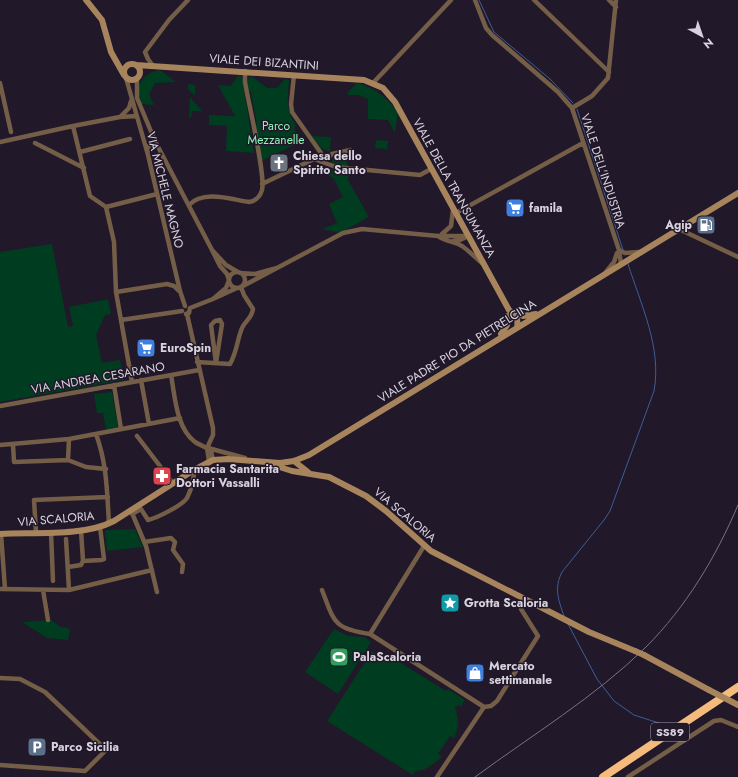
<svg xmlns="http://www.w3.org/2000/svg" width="738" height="777" viewBox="0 0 738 777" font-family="Jost,sans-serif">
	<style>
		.green { fill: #003c1f }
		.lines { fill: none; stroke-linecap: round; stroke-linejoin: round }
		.stream { stroke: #3d5e99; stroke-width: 1 }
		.street { stroke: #755e47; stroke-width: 4.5 }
		.secondary { stroke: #a8845d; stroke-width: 6 }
		.highway { stroke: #f4bb7d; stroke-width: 8 }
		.rail { stroke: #7b7382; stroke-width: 1 }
		.secondary-bridge { stroke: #a8845d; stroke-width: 6 }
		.labels { text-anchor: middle; stroke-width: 3; stroke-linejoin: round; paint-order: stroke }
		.shield { fill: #211829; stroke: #a19aa8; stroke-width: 1 }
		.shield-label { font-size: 11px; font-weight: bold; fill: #d8d2de }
		.street-label { font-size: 12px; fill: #d8d2de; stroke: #211829 }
		.park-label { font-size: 12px; fill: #8ef5b5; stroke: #211829 }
		.poi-label { font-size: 12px; font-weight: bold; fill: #d8d2de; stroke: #211829; text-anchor: start }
	</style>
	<rect width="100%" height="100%" fill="#211829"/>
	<!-- green -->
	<path class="green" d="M160 70 176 82 155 83 149 94 154 105 141 104C134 87 142 73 160 70Z
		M239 75 242 76 254 153 226 151 227 126 209 125V115L235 116 218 85 230 86Z
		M249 77H253L267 88H277L285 79 289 80C288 99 285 109 296 125L294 129 303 141 261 161 255 126 257 124 251 92 248 90 247 82Z
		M357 83C374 87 387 98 398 112L395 133 388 120 368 119V99L358 95H348V92Z
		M188 84 195 85V96L188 89Z
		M190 97 202 111H192L191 118H189Z
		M312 136 331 137 330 152 321 148Z
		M376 140 388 141 387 149 375 148Z
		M348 154 347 166 332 163C332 154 341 154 348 154Z
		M324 168 349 172 348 180 369 217 340 233 322 229 337 223 329 204 343 197 334 179 322 171Z
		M52 244 68 327 73 326 69 307 108 299 111 314 105 315 96 335 102 363 120 360 124 380 0 402V252Z
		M112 392 118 427 106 430 103 413H97L94 394Z
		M135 529 143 547 107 551 105 530Z
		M51 620 61 627 68 628 70 631 68 640 47 638 22 622Z
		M334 629 348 636 364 637 371 642 338 694 305 672Z
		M372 651 385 660 388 655 446 691 448 689 465 700 461 706 458 705 455 708C459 718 459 728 454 738L450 736 438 754 442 756 440 759 424 770 415 771 413 775 327 721Z"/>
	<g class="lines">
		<!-- stream -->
		<path class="stream" d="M479 0 494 32 550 79 573 103
			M577 109 623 250
			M564 616C558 599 554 588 562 572L604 520 610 511 654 391C662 348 641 305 628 264
			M568 624 597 679 614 701 634 715 665 725"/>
		<!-- street -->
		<path class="street" d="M475 0 486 28 492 35 558 92 572 108 619 250 621 264
			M534 0 609 72
			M609 0 616 7
			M153 66 148 59 145 52 169 20 188 0
			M294 75 291 104 292 112 321 153 323 162
			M126 78 148 155 180 291 185 306
			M137 79V98L155 141 212 250
			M0 83 11 132
			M373 83 451 0
			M572 108 592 96 608 78 616 0
			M120 117 129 108 131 101
			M73 126 90 196 106 207 157 194
			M0 142 73 126 120 117 137 116
			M35 143 84 168
			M148 151 147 148 152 143
			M80 152 130 139
			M323 162 332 154 350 150
			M262 184 314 159 336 167 420 175 431 169
			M189 205C203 190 230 199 249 202 255 201 260 197 262 190 266 176 248 101 245 82V71
			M106 207 114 242 116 292 132 382
			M456 213 583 143
			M681 230 738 257
			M442 234 451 226 453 210
			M438 236C446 242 454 241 462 246 469 251 475 257 482 263
			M453 241 460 240 468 236
			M619 250 625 253 639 252
			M277 268 343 233 362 229 438 236H468
			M606 272 614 262 617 253
			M229 280a8 8 0 1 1 16 0a8 8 0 1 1-16 0Z
			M237 288 213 299 226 288 229 280 227 274 220 266 212 250 226 265 238 272
			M116 292 167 284 174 286 179 291
			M186 314 189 313 190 308 213 299
			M187 314 213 428V435L207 448
			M121 320 182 311
			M220 320 222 324 216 363 211 325 215 321Z
			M197 362 230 364C237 352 237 340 242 328 245 321 252 318 253 309L244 295 241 287 277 268 255 274 240 273
			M171 375C175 396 176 428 195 442 200 445 206 447 211 451L213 460
			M141 380 149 424
			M114 385 121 429
			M0 406 199 370
			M96 434C107 464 107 492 109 524
			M137 436 173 483
			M13 444 14 462 68 460 86 467 106 469
			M0 445 69 439 180 418
			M207 448 209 461
			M208 448 245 458
			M68 460 69 439
			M132 513 146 546 157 592
			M132 514 141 509 148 520C157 518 183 505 187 498 191 490 194 478 194 470
			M81 530 83 561
			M36 532 34 500 108 497
			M51 532 53 581
			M1 534 5 589
			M66 539 69 590
			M144 542 171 538 175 542 173 550 183 564 182 572
			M424 546 370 634 484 707 437 777
			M68 567 81 565 83 561 101 560 104 559 100 527
			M0 589 69 590 152 570
			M43 590 48 620
			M322 590C334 621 333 629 370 634
			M0 678 20 679 45 692 106 750 85 771 0 765
			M484 707 491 706 497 701 538 636 521 609 525 600
			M628 777 714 721 721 720 738 727"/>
		<!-- secondary -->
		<path class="secondary" d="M86 0 102 20 111 52 124 75
			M124 72a8 8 0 1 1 16 0a8 8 0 1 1-16 0Z
			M136 65 364 80 383 88 395 102 509 310C515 314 519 319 517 327
			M514 313 523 316 536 314
			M501 334 507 325 508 316
			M294 461 308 472
			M273 465 292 471 329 477 366 496 386 511 431 551 589 632 635 651
			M0 534C34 532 83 537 114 521L194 470 213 460 228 459 280 463 294 461 309 455 738 193
			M644 655 709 690"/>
		<!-- highway -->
		<path class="highway" d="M603 777 738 687"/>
		<!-- rail -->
		<path class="rail" d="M475 777C532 735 595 697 646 647 686 607 716 557 738 505"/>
		<!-- secondary-bridge -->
		<path class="secondary-bridge" d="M635 651 644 655
			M709 690 738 705"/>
	</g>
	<!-- icons -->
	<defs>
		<g id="church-square" transform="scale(1)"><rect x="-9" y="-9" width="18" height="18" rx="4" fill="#6b7280" stroke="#211829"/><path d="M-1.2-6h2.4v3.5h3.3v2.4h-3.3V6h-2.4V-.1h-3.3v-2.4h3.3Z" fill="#fff"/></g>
		<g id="supermarket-square" transform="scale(1)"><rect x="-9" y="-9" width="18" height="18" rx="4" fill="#3f7fe0" stroke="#211829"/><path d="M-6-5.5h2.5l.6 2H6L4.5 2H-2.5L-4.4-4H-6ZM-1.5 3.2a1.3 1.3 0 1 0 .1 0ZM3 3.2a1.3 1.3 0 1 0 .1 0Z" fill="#fff"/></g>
		<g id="fuel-square" transform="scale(1)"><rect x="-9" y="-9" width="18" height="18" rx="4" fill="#5c6f8a" stroke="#211829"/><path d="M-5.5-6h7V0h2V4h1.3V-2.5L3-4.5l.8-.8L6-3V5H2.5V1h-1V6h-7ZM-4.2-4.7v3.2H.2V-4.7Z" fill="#fff"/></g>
		<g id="pharmacy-square" transform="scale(1)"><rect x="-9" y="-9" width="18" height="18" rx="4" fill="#e0444e" stroke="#211829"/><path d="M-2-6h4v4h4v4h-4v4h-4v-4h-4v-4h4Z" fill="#fff"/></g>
		<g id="sight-square" transform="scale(1)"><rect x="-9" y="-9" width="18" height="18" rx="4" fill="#0f9aa8" stroke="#211829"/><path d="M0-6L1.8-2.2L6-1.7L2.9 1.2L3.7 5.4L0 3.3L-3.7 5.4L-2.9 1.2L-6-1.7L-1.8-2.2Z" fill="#fff"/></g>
		<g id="stadium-square" transform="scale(1)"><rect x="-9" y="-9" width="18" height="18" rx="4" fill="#2e9e5b" stroke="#211829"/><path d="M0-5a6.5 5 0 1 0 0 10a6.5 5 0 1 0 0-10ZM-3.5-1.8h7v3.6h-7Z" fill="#fff"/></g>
		<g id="shop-square" transform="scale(1)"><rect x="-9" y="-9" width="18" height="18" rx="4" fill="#3f7fe0" stroke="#211829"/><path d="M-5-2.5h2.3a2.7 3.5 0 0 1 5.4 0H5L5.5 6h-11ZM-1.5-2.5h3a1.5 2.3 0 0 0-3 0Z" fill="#fff"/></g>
		<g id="parking-square" transform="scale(1)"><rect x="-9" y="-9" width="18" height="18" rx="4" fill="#5c6f8a" stroke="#211829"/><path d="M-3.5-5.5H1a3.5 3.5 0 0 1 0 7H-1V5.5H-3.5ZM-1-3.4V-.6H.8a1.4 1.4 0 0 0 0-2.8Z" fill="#fff"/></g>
	</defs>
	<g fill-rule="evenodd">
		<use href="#church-square" x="279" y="163"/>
		<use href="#supermarket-square" x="515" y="208"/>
		<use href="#fuel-square" x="706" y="225"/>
		<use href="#supermarket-square" x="146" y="348"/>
		<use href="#pharmacy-square" x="162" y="476"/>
		<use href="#sight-square" x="450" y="603"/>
		<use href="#stadium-square" x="339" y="657"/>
		<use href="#shop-square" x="475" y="673"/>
		<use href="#parking-square" x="37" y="747"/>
	</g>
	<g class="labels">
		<!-- shield labels -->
		<rect class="shield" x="651" y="723" width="38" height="18" rx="3"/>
		<g class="shield-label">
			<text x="670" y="736">SS89</text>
		</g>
		<!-- street labels -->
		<g class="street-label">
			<text transform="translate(264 62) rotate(4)" y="4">VIALE DEI BIZANTINI</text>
			<text transform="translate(603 171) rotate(72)" y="4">VIALE DELL'INDUSTRIA</text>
			<text transform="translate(454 188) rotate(61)" y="4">VIALE DELLA TRANSUMANZA</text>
			<text transform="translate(165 190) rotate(76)" y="4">VIA MICHELE MAGNO</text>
			<text transform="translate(457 351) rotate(-32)" y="4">VIALE PADRE PIO DA PIETRELCINA</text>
			<text transform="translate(98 378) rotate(-10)" y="4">VIA ANDREA CESARANO</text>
			<text transform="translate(405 515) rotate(40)" y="4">VIA SCALORIA</text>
			<text transform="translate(56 519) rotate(-5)" y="4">VIA SCALORIA</text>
		</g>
		<!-- park labels -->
		<g class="park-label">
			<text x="276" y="130">Parco<tspan x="276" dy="14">Mezzanelle</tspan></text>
		</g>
		<!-- poi labels -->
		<g class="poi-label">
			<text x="293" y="160">Chiesa dello<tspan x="293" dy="14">Spirito Santo</tspan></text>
			<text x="529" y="212">famila</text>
			<text x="692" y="229" text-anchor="end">Agip</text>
			<text x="160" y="352">EuroSpin</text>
			<text x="176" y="473">Farmacia Santarita<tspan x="176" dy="14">Dottori Vassalli</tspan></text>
			<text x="464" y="607">Grotta Scaloria</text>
			<text x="353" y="661">PalaScaloria</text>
			<text x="489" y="670">Mercato<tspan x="489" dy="14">settimanale</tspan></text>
			<text x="51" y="751">Parco Sicilia</text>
		</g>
	</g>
	<!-- north arrow -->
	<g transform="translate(702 36) rotate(140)" stroke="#211829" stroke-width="3" paint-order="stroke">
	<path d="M0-3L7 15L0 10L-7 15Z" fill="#d8d2de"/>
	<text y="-6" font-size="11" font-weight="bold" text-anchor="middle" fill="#d8d2de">N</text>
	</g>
</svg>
